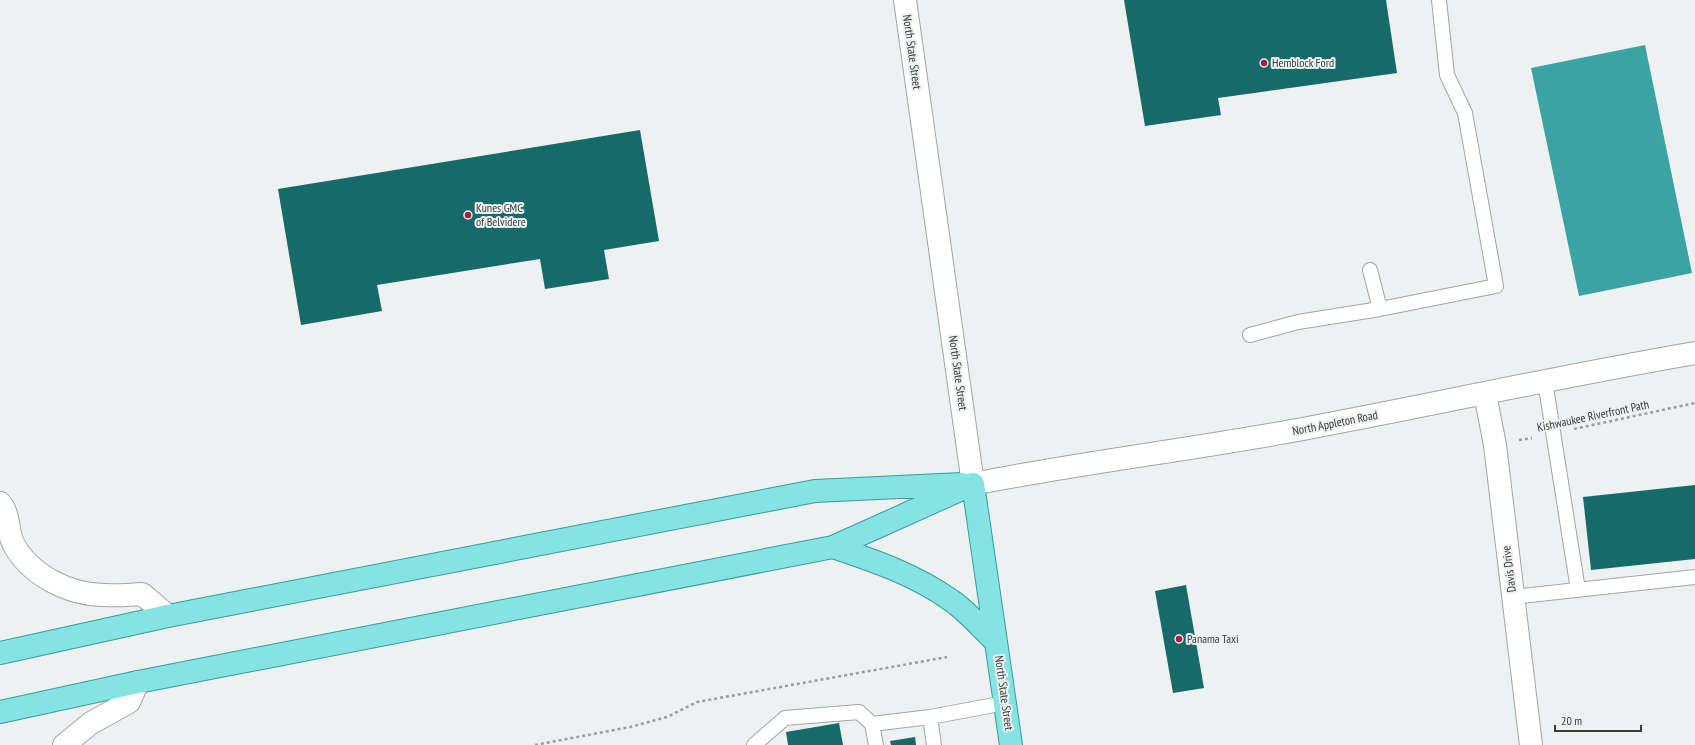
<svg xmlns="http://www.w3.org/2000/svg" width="1695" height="745" viewBox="0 0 1695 745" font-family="'PT Sans Narrow',sans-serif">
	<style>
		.water { fill: #3ba3a3 }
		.building { fill: #166a6a }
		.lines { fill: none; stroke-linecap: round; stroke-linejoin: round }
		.lane-casing { stroke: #a1a5a5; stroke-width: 16 }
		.street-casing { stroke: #a1a5a5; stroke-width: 24 }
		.secondary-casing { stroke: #a1a5a5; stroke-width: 24 }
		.primary-casing { stroke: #369c9d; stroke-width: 24 }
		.path { stroke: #9b9e9e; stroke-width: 2.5; stroke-dasharray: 3 3; stroke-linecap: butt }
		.lane { stroke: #fff; stroke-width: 14 }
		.street { stroke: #fff; stroke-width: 22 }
		.secondary { stroke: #fff; stroke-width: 22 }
		.primary { stroke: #85e3e4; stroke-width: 22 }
		.poi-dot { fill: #ae193d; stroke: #edf1f1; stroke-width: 1.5 }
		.labels { text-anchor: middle; stroke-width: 4; stroke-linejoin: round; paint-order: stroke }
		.street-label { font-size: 12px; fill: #393b3b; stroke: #edf1f1 }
		.poi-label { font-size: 12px; fill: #393b3b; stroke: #edf1f1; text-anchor: start }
	</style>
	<rect width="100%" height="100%" fill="#edf1f1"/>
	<!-- water -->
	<path class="water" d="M1645 45 1692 273 1579 296 1531 68Z"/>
	<!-- building -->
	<path class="building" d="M1124 0H1386L1397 73 1218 98 1221 115 1145 126Z
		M640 130 659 241 604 250 609 279 545 289 540 259 377 285 382 311 301 325 278 189Z
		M1695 485V559L1591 570 1583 497Z
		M1186 585 1204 688 1173 693 1155 591Z
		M839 723 843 745H788L786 732Z
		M915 737 916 745H891L890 741Z"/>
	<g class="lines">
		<!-- lane casing -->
		<g class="lane-casing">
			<path id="lane" d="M1370 270 1380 309
				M1250 335 1298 322 1380 309 1496 286 1465 113 1447 75 1439 0
				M1545 381 1578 590
				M1512 597 1695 577
				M930 717 934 745
				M754 745 785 718 859 712 872 724
				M876 745 872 724 930 717 1005 703"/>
		</g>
		<!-- street casing -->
		<g class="street-casing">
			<path id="street" d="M1485 394 1495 445 1531 745"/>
		</g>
		<!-- secondary casing -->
		<g class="secondary-casing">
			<path id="secondary" d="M905 0 973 484C1084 462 1197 449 1308 428 1437 404 1565 375 1695 353
				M0 503C10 514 7 531 13 543 30 576 70 595 105 595 117 596 130 595 142 594L168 616
				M64 745 91 723 129 702 138 682"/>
		</g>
		<!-- primary casing -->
		<g class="primary-casing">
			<path id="primary" d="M973 484 1011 745
				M833 547C875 561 916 575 952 601 968 612 982 629 996 642
				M0 653 168 616 815 491 962 484
				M0 712 138 682 833 547 973 484"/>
		</g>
		<!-- path -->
		<path class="path" d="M1574 429 1695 403
			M1519 440 1532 438
			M535 745 630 727 667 717 697 702 947 657"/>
		<!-- lane -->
		<use href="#lane" class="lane"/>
		<!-- street -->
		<use href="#street" class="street"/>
		<!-- secondary -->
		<use href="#secondary" class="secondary"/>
		<!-- primary -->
		<use href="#primary" class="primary"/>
	</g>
	<!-- markers -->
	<g class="poi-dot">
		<circle cx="1264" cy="63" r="4"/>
		<circle cx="468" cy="215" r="4"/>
		<circle cx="1179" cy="639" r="4"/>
	</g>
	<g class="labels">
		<!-- street labels -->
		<g class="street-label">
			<text transform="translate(912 52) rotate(82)" y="4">North State Street</text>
			<text transform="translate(958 373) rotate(82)" y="4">North State Street</text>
			<text transform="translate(1593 416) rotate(-12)" y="4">Kishwaukee Riverfront Path</text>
			<text transform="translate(1335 423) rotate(-11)" y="4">North Appleton Road</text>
			<text transform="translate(1509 569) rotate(-97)" y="4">Davis Drive</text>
			<text transform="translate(1004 693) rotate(82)" y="4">North State Street</text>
		</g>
		<!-- poi labels -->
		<g class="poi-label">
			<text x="1272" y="67">Hemblock Ford</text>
			<text x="476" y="212">Kunes GMC<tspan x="476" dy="14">of Belvidere</tspan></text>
			<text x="1187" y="643">Panama Taxi</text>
		</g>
	</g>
	<!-- scale -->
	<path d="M1555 725v6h86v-6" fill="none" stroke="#393b3b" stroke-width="2"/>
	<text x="1561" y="725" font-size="12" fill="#393b3b" stroke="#edf1f1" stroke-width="3" paint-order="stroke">20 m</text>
</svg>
